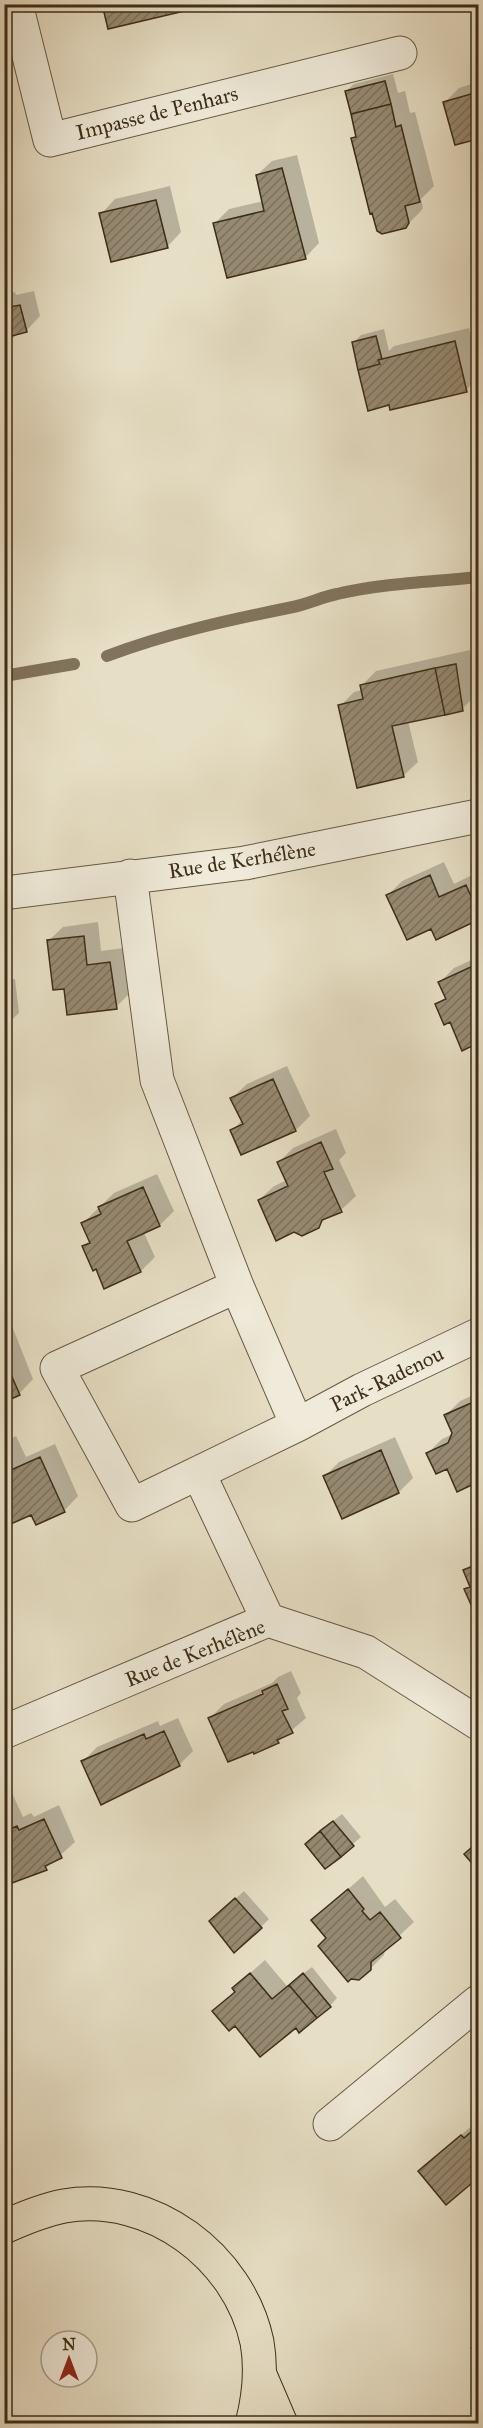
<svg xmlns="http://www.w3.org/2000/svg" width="483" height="2428" viewBox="0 0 483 2428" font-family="'IM FELL Great Primer',serif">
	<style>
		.shadow { fill: #0003 }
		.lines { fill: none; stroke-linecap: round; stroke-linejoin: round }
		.stream { stroke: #81735c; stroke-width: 12 }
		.building { fill: url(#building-hatch); stroke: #3e2d18; stroke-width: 1.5 }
		.minor-casing { stroke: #685a43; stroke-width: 35 }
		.major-casing { stroke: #3e2d18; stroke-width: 35 }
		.minor { stroke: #efead9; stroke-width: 33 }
		.major { stroke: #e7dfc5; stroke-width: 33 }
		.labels { text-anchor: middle; stroke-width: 6; stroke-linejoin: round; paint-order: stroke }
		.street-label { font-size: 21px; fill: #3e2d18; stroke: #efead9 }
	</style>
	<defs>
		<pattern id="building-hatch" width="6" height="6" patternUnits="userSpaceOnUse" patternTransform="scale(1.5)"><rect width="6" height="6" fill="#968a72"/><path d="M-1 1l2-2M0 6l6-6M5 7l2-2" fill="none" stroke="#7c715d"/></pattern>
	</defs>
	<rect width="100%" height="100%" fill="#e7dfc5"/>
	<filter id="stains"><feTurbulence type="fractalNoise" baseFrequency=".00333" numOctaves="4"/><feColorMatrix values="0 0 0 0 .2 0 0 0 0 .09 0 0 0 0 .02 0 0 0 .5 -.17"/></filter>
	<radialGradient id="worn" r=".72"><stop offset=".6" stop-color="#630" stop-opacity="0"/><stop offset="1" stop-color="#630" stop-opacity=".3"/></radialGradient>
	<!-- shadow -->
	<path class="shadow" d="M393 74 398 93 405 91 410 113 415 112 434 186 421 199 423 208 420 212 405 227 353 138 357 134 346 91 354 84Z
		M478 82V137L456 144 445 102 459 88Z
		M297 155 319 243 305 258 215 223 229 209 264 201 257 175 272 161Z
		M170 186 181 232 167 247 101 214 115 199Z
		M34 291 40 316 26 331 19 332 9 342 4 343V295L15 292 16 295Z
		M469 328 478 368V378L466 390 391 408 353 343 361 335 384 329 389 351 394 346Z
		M470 650 476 695 462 709 408 721 418 762 403 776 340 706 354 692 362 690 361 686 376 671Z
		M444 862 454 884 478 872V919L436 938 432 927 388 895 402 881Z
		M98 922 101 951 124 948 130 993 116 1007 66 987 48 941 63 927Z
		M478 957V1042L463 1049 450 1020 437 1005 446 996 440 982 454 968Z
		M15 979 19 1013 4 1027V980Z
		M287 1066 310 1116 296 1130 242 1153 232 1131 242 1120 232 1098 247 1084Z
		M336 1129 346 1153 339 1160 356 1196 341 1210 329 1215 318 1227 259 1200 274 1186 287 1180 279 1162 293 1148Z
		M157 1174 174 1211 160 1225 144 1233 155 1257 141 1271 105 1287 97 1267 84 1246 90 1240 83 1223 114 1193Z
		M10 1321 33 1379 19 1394 4 1400V1324Z
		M478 1393V1481L458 1490 448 1467 428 1453 442 1439 453 1434 446 1415 460 1401Z
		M16 1436 26 1457 55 1444 78 1496 64 1511 32 1513 4 1526V1442Z
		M395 1437 413 1478 399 1492 343 1517 324 1477 339 1462Z
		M478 1557V1611L466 1589 471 1585 465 1571Z
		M291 1671 301 1693 297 1698 306 1718 278 1742 255 1752 210 1718 224 1704 272 1683 278 1677Z
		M178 1718 193 1751 179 1765 83 1761 97 1747 158 1721 160 1726Z
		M12 1793 23 1817 31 1813 34 1817 59 1805 75 1842 46 1868 5 1885 4 1797Z
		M342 1814 361 1837 326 1867 314 1836Z
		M363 1876 385 1907 395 1899 414 1922 385 1949 384 1955 370 1969 328 1938 313 1920Z
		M244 1891 269 1919 261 1927 219 1914Z
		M265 1960 287 1986 312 1967 337 1998 330 2006 296 2026 235 2024 214 2011 236 1990 234 1988 249 1974Z
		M476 2122 478 2125V2176L446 2203 420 2171Z"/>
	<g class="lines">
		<!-- stream -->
		<path class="stream" d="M107 656C168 633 229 620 293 607 308 604 322 597 337 594 383 583 432 582 478 577
			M4 676 74 664"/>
	</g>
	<!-- building -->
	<path class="building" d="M102 4H188L189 10 108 29Z
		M385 81 391 104 351 114 345 91Z
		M478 92V139L455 145 443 102Z
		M391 104 396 127 401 125 420 202 405 206 409 223 406 228 382 234 377 231 372 213 370 214 351 138 356 137 351 114Z
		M282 168 306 259 227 278 213 223 264 211 256 175Z
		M156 200 168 248 111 262 99 213Z
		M20 305 27 332 8 337 10 343 4 345V308Z
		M376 336 382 359 378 360 380 364 358 370 352 342Z
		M455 341 467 392 390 410 389 405 368 411 358 370 380 364 378 360Z
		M456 664 463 711 445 715 435 668Z
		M435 668 445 715 392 726 404 777 357 788 338 705 363 699 360 685Z
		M430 875 439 897 466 885 478 912V920L436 940 431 929 407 940 386 895Z
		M84 936 87 965 110 962 117 1009 67 1015 64 989 53 990 47 940Z
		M475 965 478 972V1043L462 1051 450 1022 444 1025 435 1004 446 999 438 982Z
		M273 1079 296 1131 241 1155 230 1130 243 1124 230 1098Z
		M321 1142 333 1169 324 1172 342 1212 322 1220 319 1228 302 1236 294 1232 276 1241 258 1200 288 1186 277 1162Z
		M143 1187 160 1226 127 1241 141 1272 104 1289 96 1269 93 1271 82 1246 90 1243 81 1223 101 1214 98 1207Z
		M4 1355 7 1361H5L20 1395 4 1402Z
		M478 1400V1482L457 1492 447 1469 436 1474 426 1453 448 1443 452 1433 444 1415Z
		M381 1450 399 1493 342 1519 323 1476Z
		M4 1455 11 1470 40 1457 65 1512 36 1525 31 1515 4 1527Z
		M478 1564V1615L474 1606 472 1607 464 1589 470 1587 463 1570Z
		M277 1684 288 1709 282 1711 293 1733 277 1740 279 1743 254 1754 253 1752 228 1762 208 1718 263 1694 262 1691Z
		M164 1731 180 1766 101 1805 81 1761 144 1734 146 1739Z
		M44 1819 62 1858 45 1866 47 1870 4 1886V1822L8 1830 17 1826 19 1830Z
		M333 1821 354 1846 341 1857 320 1831Z
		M320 1831 341 1857 325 1869 305 1844Z
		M478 1842V1879L473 1872 477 1869 464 1854Z
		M348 1889 364 1909 362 1911 370 1920 380 1912 401 1938 371 1962V1970L359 1980 351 1979 348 1982 318 1946 326 1938 311 1920Z
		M235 1898 262 1928 234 1953 209 1921Z
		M250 1973 272 1999 289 1985 317 2018 299 2033 296 2028 260 2057 235 2026 229 2031 212 2011 235 1992 232 1988Z
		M303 1973 331 2007 317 2018 289 1985Z
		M478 2126V2178L446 2205 418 2171 461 2135 464 2138Z
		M478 2343V2357L471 2348Z"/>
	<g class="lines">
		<!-- minor casing -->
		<g class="minor-casing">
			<path id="minor" d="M16 4 50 140 400 53
				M130 876 157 1080 237 1286
				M4 893 245 863 478 816
				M237 1286 297 1425 132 1505 57 1368Z
				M297 1425 362 1390 478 1335
				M199 1474 268 1620
				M4 1732 268 1620 366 1652 478 1723
				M330 2124 478 2002"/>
		</g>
		<!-- major casing -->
		<g class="major-casing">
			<path id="major" d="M4 2227C24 2218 43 2210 64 2206 152 2191 239 2257 257 2342 262 2370 259 2397 252 2424
				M260 2375 281 2424"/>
		</g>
		<!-- minor -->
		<use href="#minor" class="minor"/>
		<!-- major -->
		<use href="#major" class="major"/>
	</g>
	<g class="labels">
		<!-- street labels -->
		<g class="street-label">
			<text transform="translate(157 113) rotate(-14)" y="7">Impasse de Penhars</text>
			<text transform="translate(242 860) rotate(-9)" y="7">Rue de Kerhélène</text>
			<text transform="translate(387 1379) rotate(-26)" y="7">Park-Radenou</text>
			<text transform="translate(195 1653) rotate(-22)" y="7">Rue de Kerhélène</text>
		</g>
	</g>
	<!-- margin -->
	<rect width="483" height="2428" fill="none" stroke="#e7dfc5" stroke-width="24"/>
	<rect x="6" y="6" width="471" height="2416" fill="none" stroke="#3e2d18" stroke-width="3"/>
	<rect x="12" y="12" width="459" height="2404" fill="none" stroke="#3e2d18" stroke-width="1.5"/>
	<!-- north arrow -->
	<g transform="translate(69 2359)"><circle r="28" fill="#efead9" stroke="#a89e8c" stroke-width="1.5"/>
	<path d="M0-4.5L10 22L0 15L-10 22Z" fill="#8f2418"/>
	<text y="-9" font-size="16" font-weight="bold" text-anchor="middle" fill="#3e2d18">N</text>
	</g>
	<rect width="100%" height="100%" filter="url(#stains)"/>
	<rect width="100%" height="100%" fill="url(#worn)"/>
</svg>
